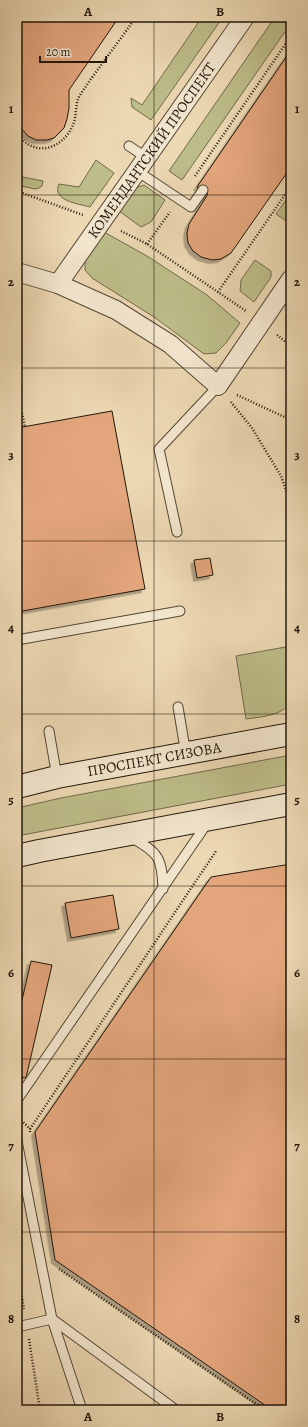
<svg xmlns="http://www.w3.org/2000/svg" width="308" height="1427" viewBox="0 0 308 1427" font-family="Alegreya,serif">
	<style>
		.green { fill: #bdbd89; stroke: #706a4a }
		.building { fill: #e3a57b; stroke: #22170b; filter: url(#shadow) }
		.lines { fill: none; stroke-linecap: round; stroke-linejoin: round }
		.lane-casing { stroke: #544735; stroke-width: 11 }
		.street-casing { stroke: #544735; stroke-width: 20 }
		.secondary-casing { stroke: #22170b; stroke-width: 24 }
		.path { stroke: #22170b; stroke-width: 2.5; stroke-dasharray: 1 2; stroke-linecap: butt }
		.lane { stroke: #f3e6ce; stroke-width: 9 }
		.street { stroke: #f3e6ce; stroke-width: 18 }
		.secondary { stroke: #f3e6ce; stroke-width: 22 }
		.grid { fill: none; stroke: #22170b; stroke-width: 1; stroke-opacity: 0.55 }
		.labels { text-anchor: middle; stroke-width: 3; stroke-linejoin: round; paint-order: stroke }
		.street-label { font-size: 15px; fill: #22170b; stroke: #f3e6ce }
		.neatline { fill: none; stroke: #22170b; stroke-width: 1.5 }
		.grid-label { font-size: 13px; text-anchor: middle; font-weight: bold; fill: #22170b }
	</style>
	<defs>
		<filter id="shadow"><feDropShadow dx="-3.5" dy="3.5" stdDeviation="0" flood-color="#0004"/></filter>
	</defs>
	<rect width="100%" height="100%" fill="#ecd8b3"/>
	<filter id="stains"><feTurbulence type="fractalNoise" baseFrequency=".005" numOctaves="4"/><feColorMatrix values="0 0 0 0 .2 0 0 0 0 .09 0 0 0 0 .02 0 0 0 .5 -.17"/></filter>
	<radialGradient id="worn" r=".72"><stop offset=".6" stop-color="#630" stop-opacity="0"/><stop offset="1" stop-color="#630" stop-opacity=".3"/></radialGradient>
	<!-- green -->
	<path class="green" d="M202 17H223L151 120 132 107 131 98 142 105Z
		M275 17H291V23L182 180 169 171Z
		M96 160 114 173 90 207C80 204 51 201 59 184L79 187Z
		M17 176 43 181 42 186 39 188 35 189 17 185Z
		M144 185 165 200 151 222 141 227 119 211 135 188Z
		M291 193V220L289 223 276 214Z
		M104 232 147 256 207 295 240 323 226 343 216 353 204 354 154 317 92 278 85 270V260Z
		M255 260 271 271V277L254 302 240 291 241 280Z
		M291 646V702C282 716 260 717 246 719L236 656Z
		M291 755V784L17 836V808L61 798Z"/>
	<!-- building -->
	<path class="building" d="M17 17H119L69 90V108L67 119 64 128 54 138 47 140H36L28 136 20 127 17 120Z
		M291 50V167L231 253 221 259 212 260 201 257 193 251 188 243 187 233 189 224 208 194 197 187Z
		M112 411 145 589 17 612V428Z
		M210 558 213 575 197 578 194 560Z
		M291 864V1410H272L55 1260 35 1132 211 877Z
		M113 895 119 929 71 938 65 903Z
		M31 961 52 965 26 1078 17 1076V1022Z"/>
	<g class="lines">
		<!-- lane casing -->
		<g class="lane-casing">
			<path id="lane" d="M129 146 147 158
				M137 171 191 207 203 190
				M177 532 159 449 218 386
				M17 640 180 611
				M178 707 186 754
				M49 731 57 777
				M132 838C159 853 162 858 163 889
				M17 1100 208 822
				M17 1141 52 1319 82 1410
				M17 1327 52 1319 176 1410"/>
		</g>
		<!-- street casing -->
		<g class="street-casing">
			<g id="street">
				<path d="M17 272 58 284 116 310 170 344 218 386 291 279"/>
				<path id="s1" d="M58 284 245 17"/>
			</g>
		</g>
		<!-- secondary casing -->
		<g class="secondary-casing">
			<g id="secondary">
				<path id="s2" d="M17 787 57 777 291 734"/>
				<path d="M17 856 39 851 291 804"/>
			</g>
		</g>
		<!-- path -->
		<path class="path" d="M17 134C22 139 27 145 34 147 52 153 69 138 74 122 77 113 75 103 80 95 98 68 118 43 136 17
			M195 176 291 36
			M17 191 83 215
			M121 231 147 244 246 311
			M147 244 170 212
			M218 292 291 186
			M277 335 287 343 291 352
			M237 395 291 420
			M231 402 252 428 281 476 291 504
			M22 413 25 427
			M17 1116 30 1129
			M30 1132V1129L216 851
			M59 1269 265 1410
			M17 1270 24 1309
			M29 1339 40 1410"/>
		<!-- lane -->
		<use href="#lane" class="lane"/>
		<!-- street -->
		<use href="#street" class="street"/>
		<!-- secondary -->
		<use href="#secondary" class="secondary"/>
	</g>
	<!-- grid -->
	<path class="grid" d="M154 17V1410M17 195H291M17 368H291M17 541H291M17 714H291M17 886H291M17 1059H291M17 1232H291"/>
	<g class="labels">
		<!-- street labels -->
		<g class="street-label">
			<text dy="5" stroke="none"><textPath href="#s1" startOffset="163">КОМЕНДАНТСКИЙ ПРОСПЕКТ</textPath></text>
			<text dy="5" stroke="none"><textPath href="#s2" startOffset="140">ПРОСПЕКТ СИЗОВА</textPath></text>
		</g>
	</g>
	<!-- margin -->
	<rect width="308" height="1427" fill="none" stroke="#ecd8b3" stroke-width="44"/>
	<!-- scale -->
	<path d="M40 56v6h66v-6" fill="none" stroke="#22170b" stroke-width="2"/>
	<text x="46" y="56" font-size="12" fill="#22170b" stroke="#f3e6ce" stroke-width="3" paint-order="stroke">20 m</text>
	<rect x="22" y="22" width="264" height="1383" class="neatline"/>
	<g class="grid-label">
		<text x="88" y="16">A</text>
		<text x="220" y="16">B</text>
		<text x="11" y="113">1</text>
		<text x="297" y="113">1</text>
		<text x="11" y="286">2</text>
		<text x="297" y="286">2</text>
		<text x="11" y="459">3</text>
		<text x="297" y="459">3</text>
		<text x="11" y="632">4</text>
		<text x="297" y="632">4</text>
		<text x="11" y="804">5</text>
		<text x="297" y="804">5</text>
		<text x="11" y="977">6</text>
		<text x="297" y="977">6</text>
		<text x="11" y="1150">7</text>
		<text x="297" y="1150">7</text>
		<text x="11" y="1323">8</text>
		<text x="297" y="1323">8</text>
		<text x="88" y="1421">A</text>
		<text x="220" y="1421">B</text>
	</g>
	<rect width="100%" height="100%" filter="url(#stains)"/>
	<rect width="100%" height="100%" fill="url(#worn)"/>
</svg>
